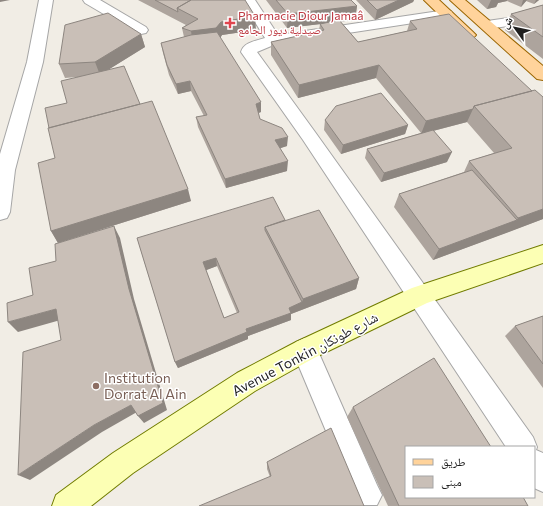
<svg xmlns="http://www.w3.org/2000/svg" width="543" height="506" viewBox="0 0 543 506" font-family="Commissioner,'Noto Naskh Arabic',sans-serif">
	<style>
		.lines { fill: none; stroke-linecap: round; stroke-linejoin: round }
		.street-casing { stroke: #a6a6a6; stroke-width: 2 }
		.secondary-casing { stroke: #717c00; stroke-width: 2 }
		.primary-casing { stroke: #9a6500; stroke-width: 2 }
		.street { fill: #fff; fill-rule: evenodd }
		.secondary { fill: #fcffb4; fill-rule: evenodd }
		.primary { fill: #ffd39b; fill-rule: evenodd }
		.wall { fill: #ada49d; fill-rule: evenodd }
		.shaded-wall { fill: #8d8680 }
		.building { fill: #c9bfb7; stroke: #8d8680; fill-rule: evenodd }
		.health-dot { fill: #e0444e; stroke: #fff; stroke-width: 1.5 }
		.education-dot { fill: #8d6e63; stroke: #fff; stroke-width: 1.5 }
		.labels { text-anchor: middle; stroke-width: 3; stroke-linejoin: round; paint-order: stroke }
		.far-health-label { font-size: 12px; fill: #be3a42; stroke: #fff; text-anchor: start }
		.street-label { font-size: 14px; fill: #1f1f1f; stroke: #fff }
		.education-label { font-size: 14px; fill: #785e54; stroke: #fff; text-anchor: start }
	</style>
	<rect width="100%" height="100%" fill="#f1ede5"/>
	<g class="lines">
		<!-- street casing -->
		<g class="street-casing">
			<path id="street" d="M39 0H53L43 62 15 170 10 212 7 218 0 220V154L27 62Z
				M83 0H100L146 27 148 30 146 33 141 34 136 33 85 3Z
				M241 0H255L278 35 446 10 451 11 453 14 451 17 446 18 276 44 257 52 315 132 533 437 537 447 536 450 543 453V492L534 488V447H506L303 140 241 52C244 42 256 41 265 38Z
				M543 13V21L487 29 482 28 480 25 482 22 487 21Z
				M305 338 314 342 377 485 382 495 377 505H357L292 350 296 342Z"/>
		</g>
		<!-- secondary casing -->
		<g class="secondary-casing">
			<path id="secondary" d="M543 245V263L427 303 314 358 255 391 133 473 91 506H52L56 495 113 453 237 373 296 342 412 288Z"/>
		</g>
		<!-- primary casing -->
		<g class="primary-casing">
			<path id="primary" d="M424 0H439L473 32 476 35 473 38 468 40 463 38Z
				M450 0H465L543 66V80L537 79Z"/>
		</g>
		<!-- street -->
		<use href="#street" class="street"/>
		<!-- secondary -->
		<use href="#secondary" class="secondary"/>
		<!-- primary -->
		<use href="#primary" class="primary"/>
	</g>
	<!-- wall -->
	<path class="wall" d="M138 0H245L256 30 222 35 220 38 261 112 258 113 260 119 287 146 280 148 287 171 226 188 198 127 196 117 204 116 191 91 178 94 169 75 163 53 161 43 184 37 182 28 186 25Z
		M266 0H351L357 6 355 20 340 21 358 42 407 31 410 21 543 97V219L433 260 394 207 399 194 464 172 469 161 494 153 467 122 433 131 447 162 381 182 365 158 367 149 421 133 376 78 298 98 271 55V42L319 31 320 24 287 28Z
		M356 0H414L413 2 375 20Z
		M477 0H539L534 4 526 1 521 7 507 1 498 3 496 7 487 9Z
		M543 5V59L505 30 511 14Z
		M141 34 145 47 109 69 140 104 191 201 58 243 51 231 55 158 67 103 77 77 65 78 59 64Z
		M325 120 408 125 405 134 341 154 324 130Z
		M285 220 359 278 356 289 291 314V320L248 336V339L178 368 175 362 137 238ZM217 266 237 313 224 318 206 270Z
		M543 316V388L505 336 515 326Z
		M353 407 528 506H388L347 417Z
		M267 462 364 506 270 477 267 469Z"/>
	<!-- shaded-wall -->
	<path class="shaded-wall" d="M0 0H10L0 2Z
		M399 0H414L413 2 375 20 377 10Z
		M491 0H507V1L498 3 496 7 487 9Z
		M523 0H527L521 7Z
		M536 0H539L534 4Z
		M357 6 355 20 287 28 288 14Z
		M255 16 256 30 222 35 218 42 193 45 191 31 221 22Z
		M141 34 145 47 100 75 95 62Z
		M379 65 376 78 298 98 299 85Z
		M190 81 191 91 178 94 176 84Z
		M261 102V112L256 114V104Z
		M473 109 467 122 421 134 426 121Z
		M408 125 405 134 341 154 343 145Z
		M288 137 287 146 275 150V140Z
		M452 152 447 162 381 182 384 173Z
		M288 161 287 171 226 188 225 179Z
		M188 189 191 201 58 243 51 231Z
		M543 209V219L509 232 518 218Z
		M517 220 509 232 433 260 439 249Z
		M114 226 120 238 134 299 167 410 144 423 138 416Z
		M216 258 217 266 204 271 203 262Z
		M359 278 356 289 291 314V320L248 336V339L178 368 175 362 289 308 302 302 303 299Z
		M56 309 64 319 18 332 8 322Z
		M131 405 137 412 102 432 30 480 18 475 94 425Z"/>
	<!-- building -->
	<path class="building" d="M155 0H191L177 8 178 12Z
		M191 0H245L255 16 221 22 216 28 191 31 182 28 198 19 177 8Z
		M276 0H351L357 6 288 14Z
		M367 0H399L377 10Z
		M543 5V37L511 14Z
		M108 13 141 34 95 62 59 64 65 25Z
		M449 14 532 91 474 106 473 109 426 121 379 65 299 85 271 42 324 30 320 24 339 20 358 42 417 29 410 21Z
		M217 32 261 102 256 104 260 119 282 128 288 137 275 140 288 161 225 179 196 117 207 115 190 81 176 84 167 65 161 43 191 35Z
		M124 66 140 104 49 128 45 108 67 103 61 81Z
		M535 90 543 97V209L518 218 469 161 512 148 474 106Z
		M381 93 408 125 343 145 325 120 336 106Z
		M152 101 188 189 51 231 38 163 55 158 48 128Z
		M433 130 452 152 384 173 367 149Z
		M472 170 517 220 439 249 399 194Z
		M273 197 285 220 265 227V230L302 302 289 308 291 313 246 329 247 332 175 362 137 238ZM216 258 239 312 224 318 203 262Z
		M319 210 359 278 303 299 265 227Z
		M114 226 129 289 163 403 138 416 131 405 94 425 18 475 23 352 61 340 56 309 8 322 7 303 33 295 29 268 56 261 55 244Z
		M543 316V364L515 326Z
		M434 358 491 447H406V497H523L528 506H399L353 407Z
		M331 428 364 506H199L271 476 267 462Z"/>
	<!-- markers -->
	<path class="health-dot" d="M228 17h4v4h4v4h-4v4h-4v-4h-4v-4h4z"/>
	<circle class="education-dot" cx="96" cy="386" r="4"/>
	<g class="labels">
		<!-- far-health labels -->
		<g class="far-health-label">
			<text x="238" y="20">Pharmacie Diour Jamaâ<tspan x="238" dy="14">صيدلية ديور الجامع</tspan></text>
		</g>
		<!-- street labels -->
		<g class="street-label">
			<text transform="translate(305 354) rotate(-28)" y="5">Avenue Tonkin شارع طونكان</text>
		</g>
		<!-- education labels -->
		<g class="education-label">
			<text x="104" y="383">Institution<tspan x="104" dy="16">Dorrat Al Ain</tspan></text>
		</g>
	</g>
	<!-- legend -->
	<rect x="405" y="446" width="130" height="52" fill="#ffffff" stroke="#a5a5a5"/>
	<rect x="413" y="459" width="20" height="6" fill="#ffd39b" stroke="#a5a5a5"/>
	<text x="441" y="466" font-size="12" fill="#1f1f1f">طريق</text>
	<rect x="413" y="476" width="20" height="12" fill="#c9bfb7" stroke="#a5a5a5"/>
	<text x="441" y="486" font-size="12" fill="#1f1f1f">مبنى</text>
	<!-- north arrow -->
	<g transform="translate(515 28) rotate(303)" stroke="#ffffff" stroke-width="3" paint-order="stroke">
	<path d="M0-3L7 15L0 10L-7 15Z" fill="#1f1f1f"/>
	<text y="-6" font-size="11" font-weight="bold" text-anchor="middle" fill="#1f1f1f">ش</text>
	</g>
</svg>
